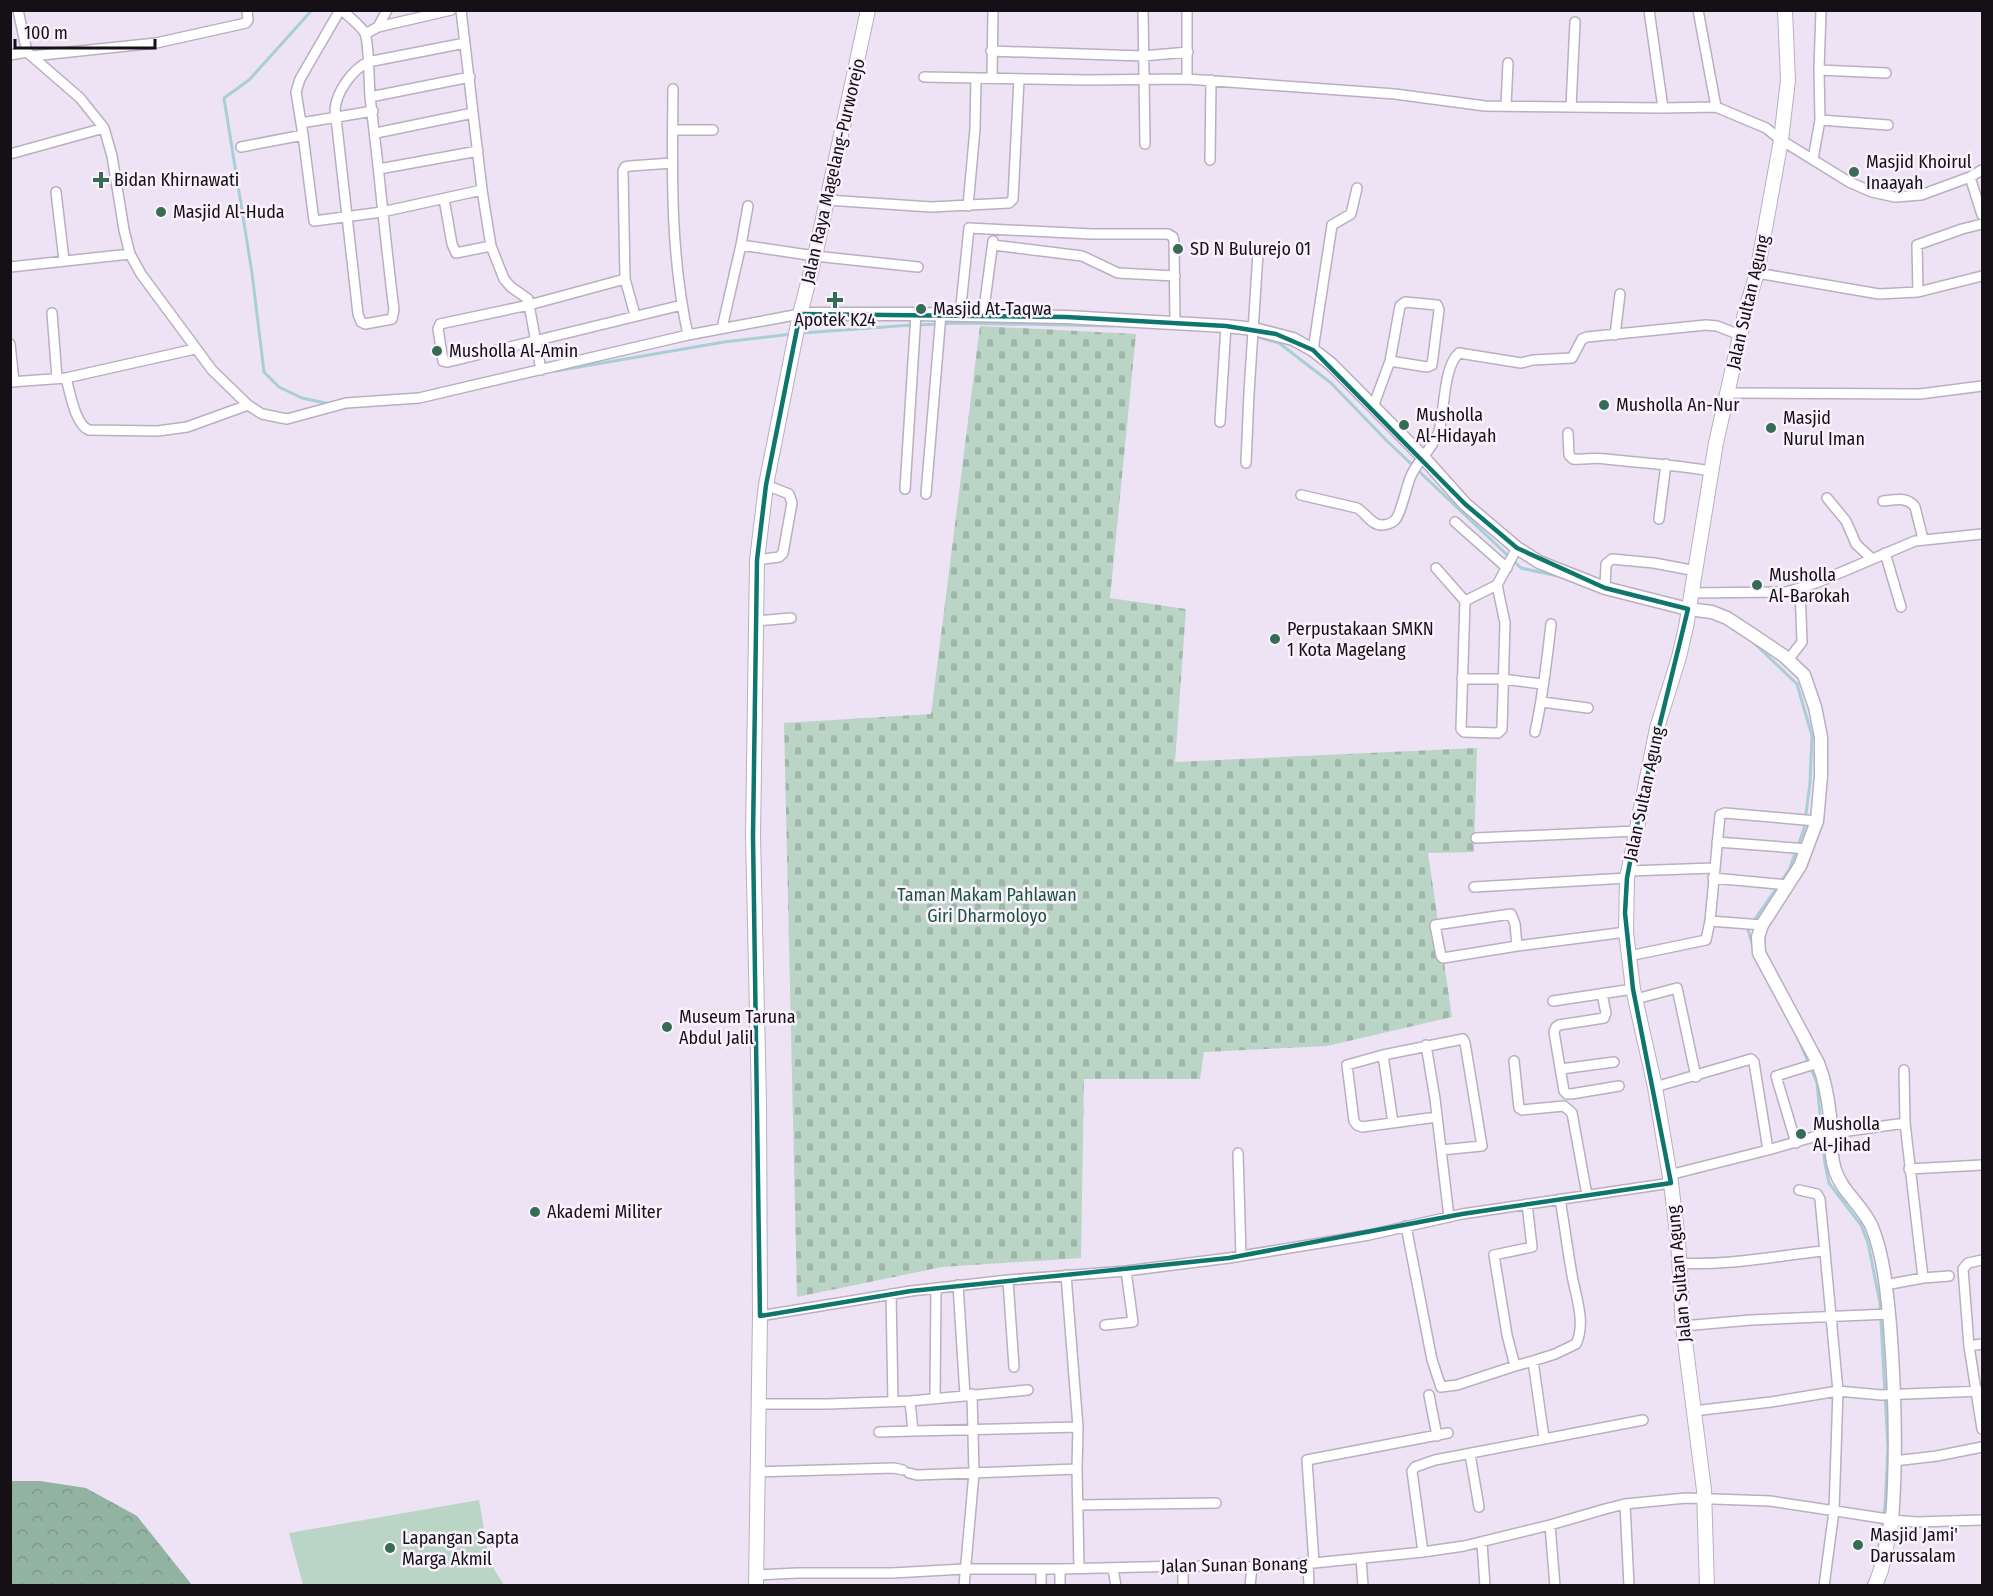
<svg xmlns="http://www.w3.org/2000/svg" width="1993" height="1596" viewBox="0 0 1993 1596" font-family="'Fira Sans Condensed',sans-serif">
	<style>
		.grass { fill: #bad5c6 }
		.forest { fill: url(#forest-crowns) }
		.cemetery { fill: url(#cemetery-stones) }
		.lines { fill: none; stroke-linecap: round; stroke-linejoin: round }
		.stream { stroke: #a8cfd6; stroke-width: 3 }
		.minor-casing { stroke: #baafc0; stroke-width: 12 }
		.tertiary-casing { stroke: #baafc0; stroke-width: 15 }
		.secondary-casing { stroke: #baafc0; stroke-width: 16 }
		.minor { stroke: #fff; stroke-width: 9 }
		.tertiary { stroke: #fff; stroke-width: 12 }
		.secondary { stroke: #fff; stroke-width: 14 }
		.marked { fill: none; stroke: #0f766e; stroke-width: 4.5; stroke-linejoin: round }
		.poi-dot { fill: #356c53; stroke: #f9f2fd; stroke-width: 2 }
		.labels { text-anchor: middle; stroke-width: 5; stroke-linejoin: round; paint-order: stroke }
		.poi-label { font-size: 18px; fill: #141016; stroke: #f9f2fd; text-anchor: start }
		.street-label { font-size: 18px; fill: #141016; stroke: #f9f2fd }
		.park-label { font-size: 18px; fill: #1b543c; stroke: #f9f2fd }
	</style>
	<defs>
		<pattern id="forest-crowns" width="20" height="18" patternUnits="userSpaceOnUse" patternTransform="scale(1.5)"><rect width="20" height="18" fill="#93b3a2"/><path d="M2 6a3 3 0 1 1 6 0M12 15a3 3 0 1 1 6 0" fill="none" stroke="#7e998b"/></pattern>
		<pattern id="cemetery-stones" width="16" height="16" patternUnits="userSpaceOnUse" patternTransform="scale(1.5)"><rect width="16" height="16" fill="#bad5c6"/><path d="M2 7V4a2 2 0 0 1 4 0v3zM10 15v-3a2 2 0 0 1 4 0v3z" fill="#9fb6a9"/></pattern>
	</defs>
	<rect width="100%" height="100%" fill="#eee3f5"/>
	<!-- grass -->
	<path class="grass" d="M479 1500 490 1563 504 1585H303L289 1533Z"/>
	<!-- forest -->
	<path class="forest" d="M11 1481H40L86 1488 137 1516 192 1585H11Z"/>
	<!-- cemetery -->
	<path class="cemetery" d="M980 326 1136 334 1110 598 1186 609 1175 762 1477 748 1474 852 1428 853 1452 1017 1327 1046 1204 1052 1200 1079H1084L1081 1258 942 1267 797 1297 784 723 931 714Z"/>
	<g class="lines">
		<!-- stream -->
		<path class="stream" d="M312 10 249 80 224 98 252 273 264 372 279 387 302 398 330 404
			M919 325 959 323 1113 326
			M802 333 912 325
			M1254 336 1279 343 1331 383 1387 441 1521 568 1562 577
			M556 371 724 342 792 334
			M1751 640 1797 684 1812 736 1810 783 1804 829 1789 870 1753 922
			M1750 927 1748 930 1754 950
			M1798 1038 1817 1083 1825 1164 1829 1183 1861 1225 1868 1243 1880 1303 1888 1448 1885 1506 1877 1559
			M1867 1586 1872 1576"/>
		<!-- minor casing -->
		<g class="minor-casing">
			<path id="minor" d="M18 10 27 52 80 98 104 128 112 156 124 230 130 254 141 274 212 370 248 405 262 414 287 419 346 403 419 398 688 335 800 314
				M340 10 300 79 296 92 303 135 314 221 382 212 482 190
				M342 10C349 17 360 25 365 33 369 42 369 84 370 97 379 168 385 239 394 310L392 319 365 324 361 322 358 314 335 109C337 91 352 70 368 62L465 43
				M461 10 482 190 491 246 504 279 511 287 528 299 541 370
				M1143 10 1145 144
				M1187 10V79L1395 94 1485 106 1663 108 1716 107 1766 128 1781 140 1849 182 1872 192 1895 197 1921 195 1970 177 1982 170
				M1649 10 1663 108
				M1698 10 1716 107
				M378 27 387 10
				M365 34 378 27 451 10
				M991 51 1143 56 1188 52
				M10 55 27 52
				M32 56 156 43 246 23 248 20 247 10
				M1819 70 1886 73
				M924 77 1087 80 1187 79
				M992 78 993 10
				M673 89C672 172 670 253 688 335
				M370 97 470 77
				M1506 106 1508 63
				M1571 107 1575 22
				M1820 120 1888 125
				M301 123 373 111
				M673 130H713
				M376 133 473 113
				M241 147 303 135
				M10 154 104 128
				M1813 159 1820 120 1819 70 1821 10
				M1210 160 1211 80
				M379 169 478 151
				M1970 177 1982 215
				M56 192 64 260
				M444 199 452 244 456 253 491 246
				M827 200 931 207 1009 203 1013 199 1019 79
				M968 206 975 129 976 78
				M741 245 748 206
				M993 245 1082 256 1118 273 1175 276
				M10 267 130 254
				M1757 273 1879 294 1918 292 1982 276
				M625 279 529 305 440 324 438 329 443 361 448 362 682 305
				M1918 292 1917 245 1962 229 1982 224
				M52 313 57 378
				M635 315 625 279 623 171 625 167 630 166 672 163
				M960 315 969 228 1092 234H1168L1173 237 1174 241 1175 323
				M983 316 993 241
				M722 328 741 245 815 256 918 267
				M1615 335 1620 294
				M10 344 14 382
				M1313 350 1332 225 1351 214 1357 188
				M66 378C70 392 75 425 89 430L158 431 187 427 248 405
				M10 382 66 378 195 349
				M1726 393 1920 394 1982 386
				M1373 407 1390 361 1427 367 1432 365 1439 310 1437 305 1405 302 1400 306 1390 361
				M1220 422 1226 326
				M1568 433 1569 455 1573 459C1584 460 1595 457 1606 459 1641 463 1676 465 1711 471
				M1246 463 1249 393 1258 253
				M905 489 916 314
				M926 494 941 314
				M1301 495 1357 508C1365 512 1372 526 1382 525 1386 525 1392 523 1395 520 1400 516 1407 486 1410 478 1417 460 1433 449 1439 431 1445 410 1443 367 1459 353L1521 363 1533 360 1572 358 1582 339 1587 337 1706 325 1717 326 1740 335
				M1827 498 1846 521 1856 544 1871 558
				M1883 501C1895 500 1907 496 1915 507L1923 539
				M1659 519 1666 464
				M1455 522 1507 568
				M1885 553 1901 607
				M757 560 779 557 783 553 792 503 789 494 766 485
				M1436 568 1465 601
				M1497 585 1465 601 1461 729 1464 732 1498 733 1502 729 1505 623 1497 585 1517 548
				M1605 588 1606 564 1612 559 1654 563 1696 571
				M1691 593 1786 592 1816 583 1915 541 1982 534
				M755 621 791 618
				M1788 660 1802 642 1800 588
				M1462 679H1503L1542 684
				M1542 702 1588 708
				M1535 732C1543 697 1547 660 1551 624
				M1476 838 1637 831
				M1717 842 1808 849
				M1628 871 1714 868
				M1713 878 1789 885
				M1474 887 1627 878
				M1710 921 1762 925
				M1517 946 1443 958 1441 956 1435 925 1511 914 1515 924 1517 946 1626 932
				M1629 956 1706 940 1710 921 1720 815 1725 813 1817 821
				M1602 994 1606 1013 1604 1018 1559 1025 1556 1027 1554 1032 1564 1091 1567 1094H1571L1619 1086
				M1636 999 1677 988 1696 1077
				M1553 1001 1633 989
				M1426 1045 1435 1099 1449 1217
				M1383 1055 1393 1123
				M1514 1061 1519 1108 1522 1110 1564 1106 1572 1113 1587 1195
				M1561 1069 1614 1062
				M1904 1070 1905 1123
				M1655 1087 1751 1059 1754 1062 1768 1150
				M1437 1117 1362 1127 1357 1125 1354 1121 1347 1065 1383 1055 1463 1039 1465 1043 1482 1146 1441 1150
				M1796 1143 1776 1076 1818 1063
				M1238 1153 1241 1256
				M1909 1169 1982 1165
				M1669 1175 1768 1150 1820 1135 1905 1123 1923 1278 1885 1285
				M1799 1190 1817 1194 1820 1199 1838 1391 1834 1511 1824 1586
				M1527 1204 1532 1247 1494 1255 1507 1335 1515 1366 1533 1361 1544 1438
				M1406 1226 1432 1360 1441 1387 1457 1385 1515 1366
				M1982 1260 1968 1263 1963 1269 1969 1346 1982 1429
				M1679 1263C1728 1266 1775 1256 1823 1251
				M1066 1275 1078 1427 1077 1469 1079 1568
				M1923 1278 1949 1276
				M1008 1280 1014 1367
				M958 1285 965 1395
				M891 1294 893 1402
				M760 1316 911 1291 1008 1280 1126 1271 1229 1258 1369 1235 1462 1214 1671 1183
				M1105 1325 1133 1322 1126 1271
				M1683 1326 1751 1320 1889 1314
				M1969 1346 1982 1344
				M1533 1361 1555 1354 1576 1344C1587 1321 1574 1293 1571 1269 1567 1246 1564 1222 1560 1199
				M1429 1395 1437 1436
				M935 1398 936 1288
				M910 1401 1028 1390
				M759 1404H827L910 1401 913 1431 1078 1427
				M1693 1411 1771 1402 1838 1391 1881 1395 1982 1391
				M879 1432 913 1431
				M1470 1454 1479 1507
				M1894 1461 1937 1456 1982 1447
				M757 1472 894 1468 903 1470
				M909 1473 917 1475 1077 1469
				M1625 1504 1629 1586
				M1078 1505 1216 1503
				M1892 1520 1917 1522 1982 1520
				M1550 1525 1555 1586
				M1482 1543 1485 1586
				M1423 1552 1412 1471 1415 1467 1435 1460 1643 1420
				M1361 1559 1363 1586
				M1314 1563 1307 1460 1448 1433
				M1308 1564 1309 1586
				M1183 1566V1586
				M1060 1569V1586
				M1113 1569 1116 1586
				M757 1575 797 1573H892L964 1569H1060L1183 1566 1252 1567 1314 1563 1423 1552 1464 1546 1550 1525 1605 1509 1625 1504 1686 1498 1770 1501 1888 1519
				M964 1586 974 1473 972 1394
				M1041 1586V1569
				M1250 1586 1252 1567"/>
		</g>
		<!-- tertiary casing -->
		<g class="tertiary-casing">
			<path id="tertiary" d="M800 314H916L1066 317 1226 326 1254 329 1293 339 1313 350 1331 364 1423 457 1465 504 1517 548 1539 562 1605 588 1688 609 1712 612 1727 618 1753 635 1784 656 1804 675 1815 707 1821 737V776L1817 821 1800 866 1762 925 1758 937 1759 953 1818 1063C1825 1080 1828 1098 1830 1116 1832 1135 1829 1152 1835 1170 1842 1192 1863 1206 1872 1227 1884 1257 1887 1293 1890 1325 1895 1390 1897 1456 1892 1520L1888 1519"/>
		</g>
		<!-- secondary casing -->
		<g class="secondary-casing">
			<path id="secondary" d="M756 1586 760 1316 759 1102 753 836 757 560 766 485 800 314 815 256 868 10
				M1707 1586 1704 1490 1683 1326 1678 1241 1671 1183 1655 1087 1633 989 1626 932 1627 878 1657 728 1679 657 1686 627 1716 443 1746 309 1757 273 1781 140 1788 80 1785 10
				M1875 1586 1881 1570 1892 1520"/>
		</g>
		<!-- minor -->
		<use href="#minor" class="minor"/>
		<!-- tertiary -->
		<use href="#tertiary" class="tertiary"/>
		<!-- secondary -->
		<use href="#secondary" class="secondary"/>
	</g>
	<!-- marked area -->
	<path class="marked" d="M800 314 1066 317 1226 326 1276 334 1313 350 1465 504 1517 548 1605 588 1688 609 1644 789 1627 878 1625 913 1633 989 1671 1183 1462 1214 1229 1258 911 1291 760 1316 753 836 757 560 766 485Z"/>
	<!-- markers -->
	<g class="poi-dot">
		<circle cx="1854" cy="172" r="6"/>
		<path d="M98 171h6v6h6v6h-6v6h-6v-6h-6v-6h6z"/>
		<circle cx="161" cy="212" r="6"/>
		<circle cx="1178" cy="249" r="6"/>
		<path d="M832 291h6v6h6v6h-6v6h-6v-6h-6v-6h6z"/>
		<circle cx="921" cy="309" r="6"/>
		<circle cx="437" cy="351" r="6"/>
		<circle cx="1604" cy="405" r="6"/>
		<circle cx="1404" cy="425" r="6"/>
		<circle cx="1771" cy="428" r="6"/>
		<circle cx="1757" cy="585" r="6"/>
		<circle cx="1275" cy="639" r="6"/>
		<circle cx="667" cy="1027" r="6"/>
		<circle cx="1801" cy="1134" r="6"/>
		<circle cx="535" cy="1212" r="6"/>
		<circle cx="1858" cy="1545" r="6"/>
		<circle cx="390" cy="1548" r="6"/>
	</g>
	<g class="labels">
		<!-- poi labels -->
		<g class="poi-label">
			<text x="1866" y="168">Masjid Khoirul<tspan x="1866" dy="21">Inaayah</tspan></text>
			<text x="114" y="186">Bidan Khirnawati</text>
			<text x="173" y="218">Masjid Al-Huda</text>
			<text x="1190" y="255">SD N Bulurejo 01</text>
			<text x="933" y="315">Masjid At-Taqwa</text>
			<text x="835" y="326" text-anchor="middle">Apotek K24</text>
			<text x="449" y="357">Musholla Al-Amin</text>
			<text x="1616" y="411">Musholla An-Nur</text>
			<text x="1416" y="421">Musholla<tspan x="1416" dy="21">Al-Hidayah</tspan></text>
			<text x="1783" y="424">Masjid<tspan x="1783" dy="21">Nurul Iman</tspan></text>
			<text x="1769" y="581">Musholla<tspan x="1769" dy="21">Al-Barokah</tspan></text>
			<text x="1287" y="635">Perpustakaan SMKN<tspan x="1287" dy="21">1 Kota Magelang</tspan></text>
			<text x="679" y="1023">Museum Taruna<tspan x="679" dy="21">Abdul Jalil</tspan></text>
			<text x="1813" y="1130">Musholla<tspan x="1813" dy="21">Al-Jihad</tspan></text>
			<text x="547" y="1218">Akademi Militer</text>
			<text x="1870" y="1541">Masjid Jami'<tspan x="1870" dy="21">Darussalam</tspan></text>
			<text x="402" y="1544">Lapangan Sapta<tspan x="402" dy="21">Marga Akmil</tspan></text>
		</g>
		<!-- street labels -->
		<g class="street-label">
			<text transform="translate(833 171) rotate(-77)" y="6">Jalan Raya Magelang-Purworejo</text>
			<text transform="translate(1748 302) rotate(-77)" y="6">Jalan Sultan Agung</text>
			<text transform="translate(1644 794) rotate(-78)" y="6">Jalan Sultan Agung</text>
			<text transform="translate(1679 1274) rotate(-95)" y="6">Jalan Sultan Agung</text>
			<text transform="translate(1234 1565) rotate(-1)" y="6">Jalan Sunan Bonang</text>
		</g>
		<!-- park labels -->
		<g class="park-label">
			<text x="987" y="901">Taman Makam Pahlawan<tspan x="987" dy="21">Giri Dharmoloyo</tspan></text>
		</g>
	</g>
	<!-- border -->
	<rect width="1993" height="1596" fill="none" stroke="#141016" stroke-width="24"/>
	<!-- scale -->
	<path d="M15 39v9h140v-9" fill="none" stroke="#141016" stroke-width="3"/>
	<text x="24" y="39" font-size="18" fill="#141016" stroke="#f9f2fd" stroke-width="4.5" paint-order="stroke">100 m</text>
</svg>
